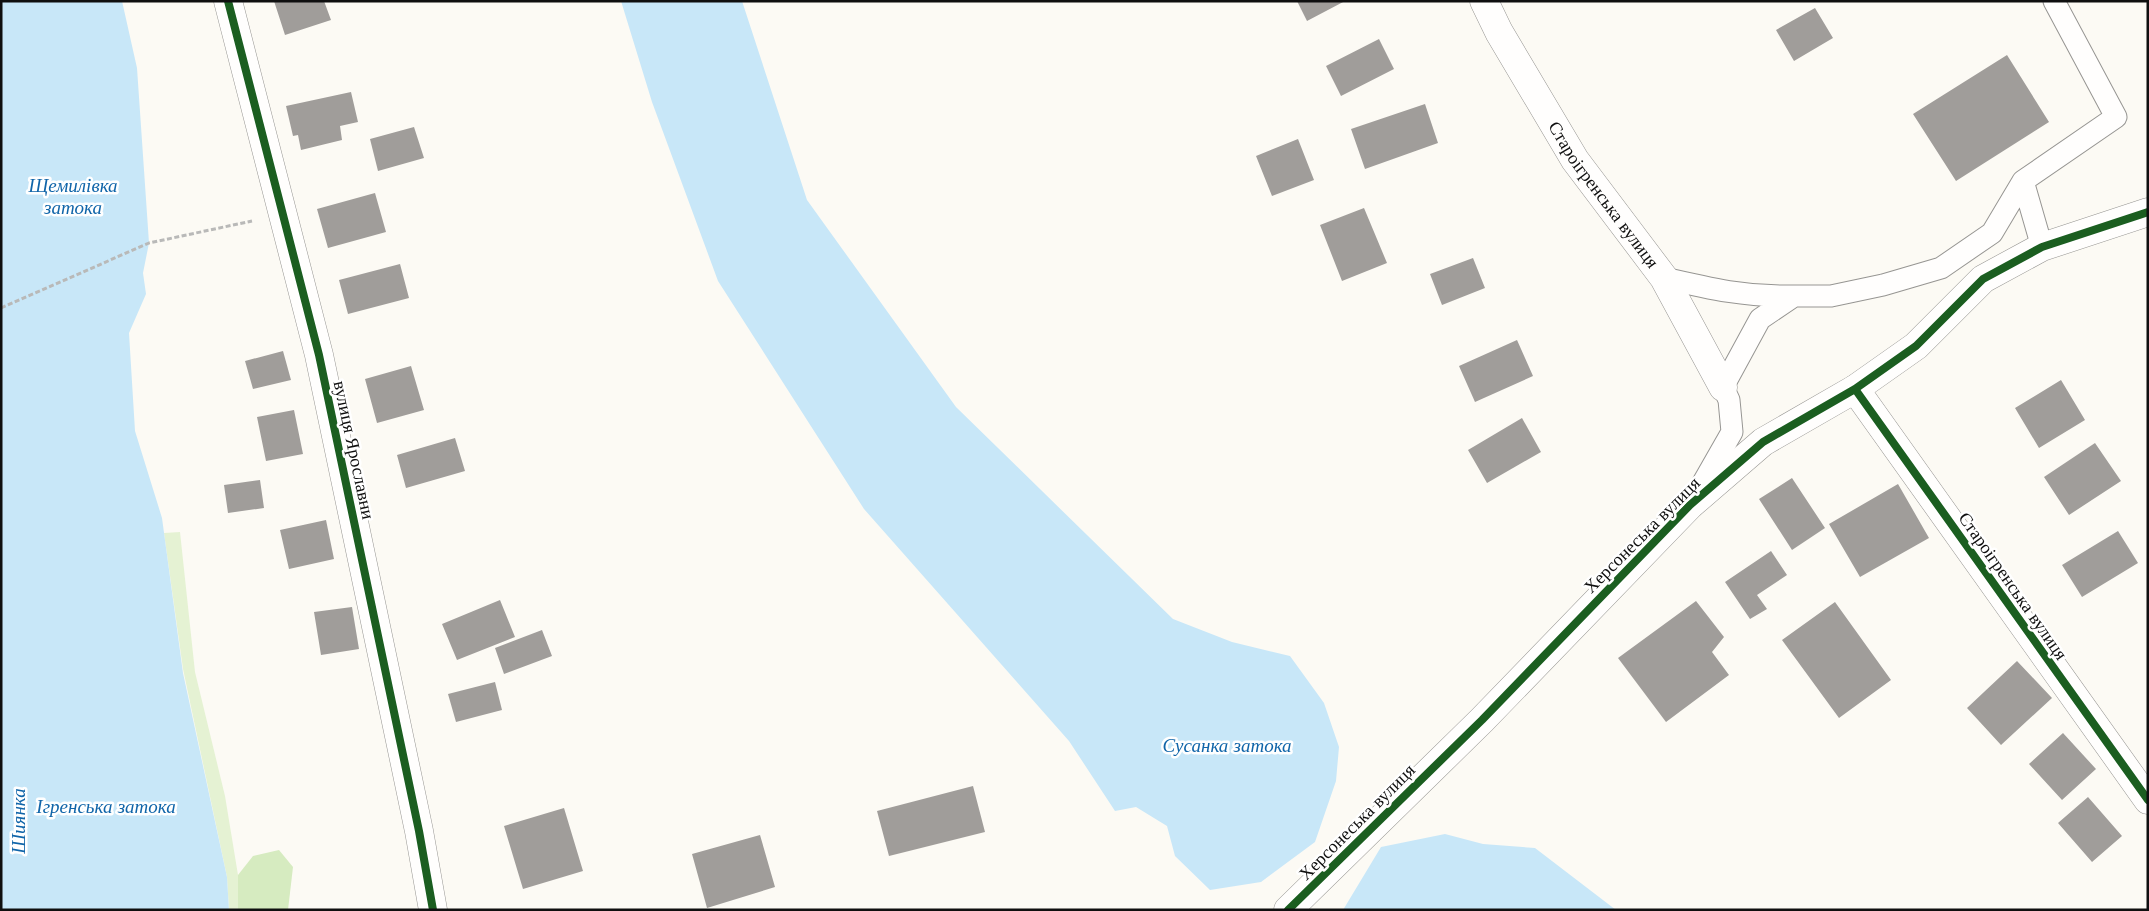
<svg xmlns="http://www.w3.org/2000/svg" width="2149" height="911" viewBox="0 0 2149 911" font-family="'Libre Baskerville',serif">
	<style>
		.green { fill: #e5f2d3 }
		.forest { fill: #d6ebc0 }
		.water { fill: #c8e7f8 }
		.building { fill: #a09d9a }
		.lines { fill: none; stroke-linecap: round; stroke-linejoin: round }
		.lane-casing { stroke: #969592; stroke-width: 23 }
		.street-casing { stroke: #969592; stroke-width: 29 }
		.path { stroke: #b9b9b8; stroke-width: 3; stroke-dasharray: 5 2.5; stroke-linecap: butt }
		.lane { stroke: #fffefd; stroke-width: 21 }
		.street { stroke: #fffefd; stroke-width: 28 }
		.cycleway-casing { stroke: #fff; stroke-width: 11 }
		.cycleway { stroke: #1b5e20; stroke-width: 8 }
		.labels { text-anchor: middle; stroke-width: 5; stroke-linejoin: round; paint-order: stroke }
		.street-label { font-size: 18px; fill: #0f0f0f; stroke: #fff }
		.water-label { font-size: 19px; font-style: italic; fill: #1065a9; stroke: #fff }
	</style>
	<rect width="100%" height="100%" fill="#fcfaf4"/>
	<!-- green -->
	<path class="green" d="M180 532 195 672 225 796 238 875V910H229L227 877 183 669 164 533Z"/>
	<!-- forest -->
	<path class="forest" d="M279 850 293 867 288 910H238V875L253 856Z"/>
	<!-- water -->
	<path class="water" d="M1 1H122L137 68 149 243 143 273 146 294 129 333 135 431 162 518 183 673 227 877 229 910H1Z
		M621 1H742L807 200 956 407 1173 619 1232 642 1290 656 1324 703 1339 747 1336 781 1315 842 1261 882 1210 890 1175 856 1167 826 1136 807 1115 811 1069 741 864 509 718 281 652 102Z
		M1445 834 1483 844 1535 848 1616 910H1343L1381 847Z"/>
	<!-- building -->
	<path class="building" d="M274 1H324L331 20 285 35Z
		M1297 1H1345L1307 21Z
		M1815 8 1833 38 1794 61 1776 30Z
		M1379 39 1394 69 1341 96 1326 66Z
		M2007 55 2049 122 1956 181 1913 114Z
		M351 92 358 122 340 126 342 140 301 150 298 135 293 136 286 106Z
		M1425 104 1438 143 1365 169 1351 129Z
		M414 127 424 158 378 171 370 139Z
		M1298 139 1314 180 1272 196 1256 156Z
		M375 193 386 232 328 248 317 209Z
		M1364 208 1387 263 1342 281 1320 225Z
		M1473 258 1485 288 1442 305 1430 274Z
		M400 264 409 298 348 314 339 280Z
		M1517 340 1533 376 1475 402 1459 366Z
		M283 351 291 380 253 389 245 361Z
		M411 366 424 410 377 423 365 379Z
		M2061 380 2085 420 2039 448 2015 408Z
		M294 410 303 454 266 461 257 417Z
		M1522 418 1541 452 1487 483 1468 450Z
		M455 438 465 471 406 488 397 455Z
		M2095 443 2121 481 2069 515 2044 477Z
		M1792 478 1825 528 1792 550 1759 499Z
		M260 480 264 508 228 513 224 485Z
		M1898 484 1929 538 1860 577 1829 524Z
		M326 520 334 559 289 569 280 530Z
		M2118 531 2138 563 2082 597 2062 565Z
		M1771 551 1787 575 1757 595 1767 609 1750 619 1725 582Z
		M500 600 515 637 457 660 442 624Z
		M1696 601 1724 637 1712 652 1729 675 1666 722 1618 658Z
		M1835 602 1891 680 1839 718 1782 640Z
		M352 607 359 649 321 655 314 612Z
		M542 630 552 656 504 674 495 648Z
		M2017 661 2052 698 2001 745 1967 708Z
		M495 682 502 710 456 722 448 694Z
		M2063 733 2096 769 2062 800 2029 764Z
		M973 786 985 832 889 856 877 811Z
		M2088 797 2122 836 2092 862 2058 823Z
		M564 808 583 871 523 889 504 826Z
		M760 835 775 887 707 908 692 854Z"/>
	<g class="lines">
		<!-- lane casing -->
		<g class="lane-casing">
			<path id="lane" d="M2042 247 2023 181 2116 117 2054 1
				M1664 278C1711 289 1746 297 1794 296
				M1696 495 1732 432 1729 400 1723 387 1760 319 1794 296H1831L1883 285 1941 268 1992 233 2023 181"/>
		</g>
		<!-- street casing -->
		<g class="street-casing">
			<g id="street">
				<path d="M228 1 319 355 419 831 433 910"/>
				<path id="s1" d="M1484 1 1499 32 1575 160 1664 278 1723 387"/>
				<path d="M1855 389 2148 800"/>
				<path d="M1288 910 1482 720 1690 505 1763 442 1855 389 1916 346 1983 279 2042 247 2148 212"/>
			</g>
		</g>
		<!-- path -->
		<path class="path" d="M1 308 149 243 252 221"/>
		<!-- lane -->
		<use href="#lane" class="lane"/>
		<!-- street -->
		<use href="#street" class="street"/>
		<!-- cycleway casing -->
		<g class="cycleway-casing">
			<path id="cycleway" d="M228 1 319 355 419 831 433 910
				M1855 389 2148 800
				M1288 910 1482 720 1690 505 1763 442 1855 389 1916 346 1983 279 2042 247 2148 212"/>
		</g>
		<!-- cycleway -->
		<use href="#cycleway" class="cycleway"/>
	</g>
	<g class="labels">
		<!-- street labels -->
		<g class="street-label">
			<text dy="6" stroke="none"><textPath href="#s1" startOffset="228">Староігренська вулиця</textPath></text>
			<text transform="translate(354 450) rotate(78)" y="6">вулиця Ярославни</text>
			<text transform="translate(1642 535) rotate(-45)" y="6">Херсонеська вулиця</text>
			<text transform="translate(2013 586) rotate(55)" y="6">Староігренська вулиця</text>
			<text transform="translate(1357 822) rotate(-45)" y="6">Херсонеська вулиця</text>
		</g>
		<!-- water labels -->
		<g class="water-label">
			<text x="73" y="192">Щемилівка<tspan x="73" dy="22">затока</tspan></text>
			<text x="1227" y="752">Сусанка затока</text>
			<text x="106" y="813">Ігренська затока</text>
			<text transform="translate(18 821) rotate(-90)" y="7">Шиянка</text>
		</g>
	</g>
	<!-- border -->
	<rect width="2149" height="911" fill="none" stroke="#0f0f0f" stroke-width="5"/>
</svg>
